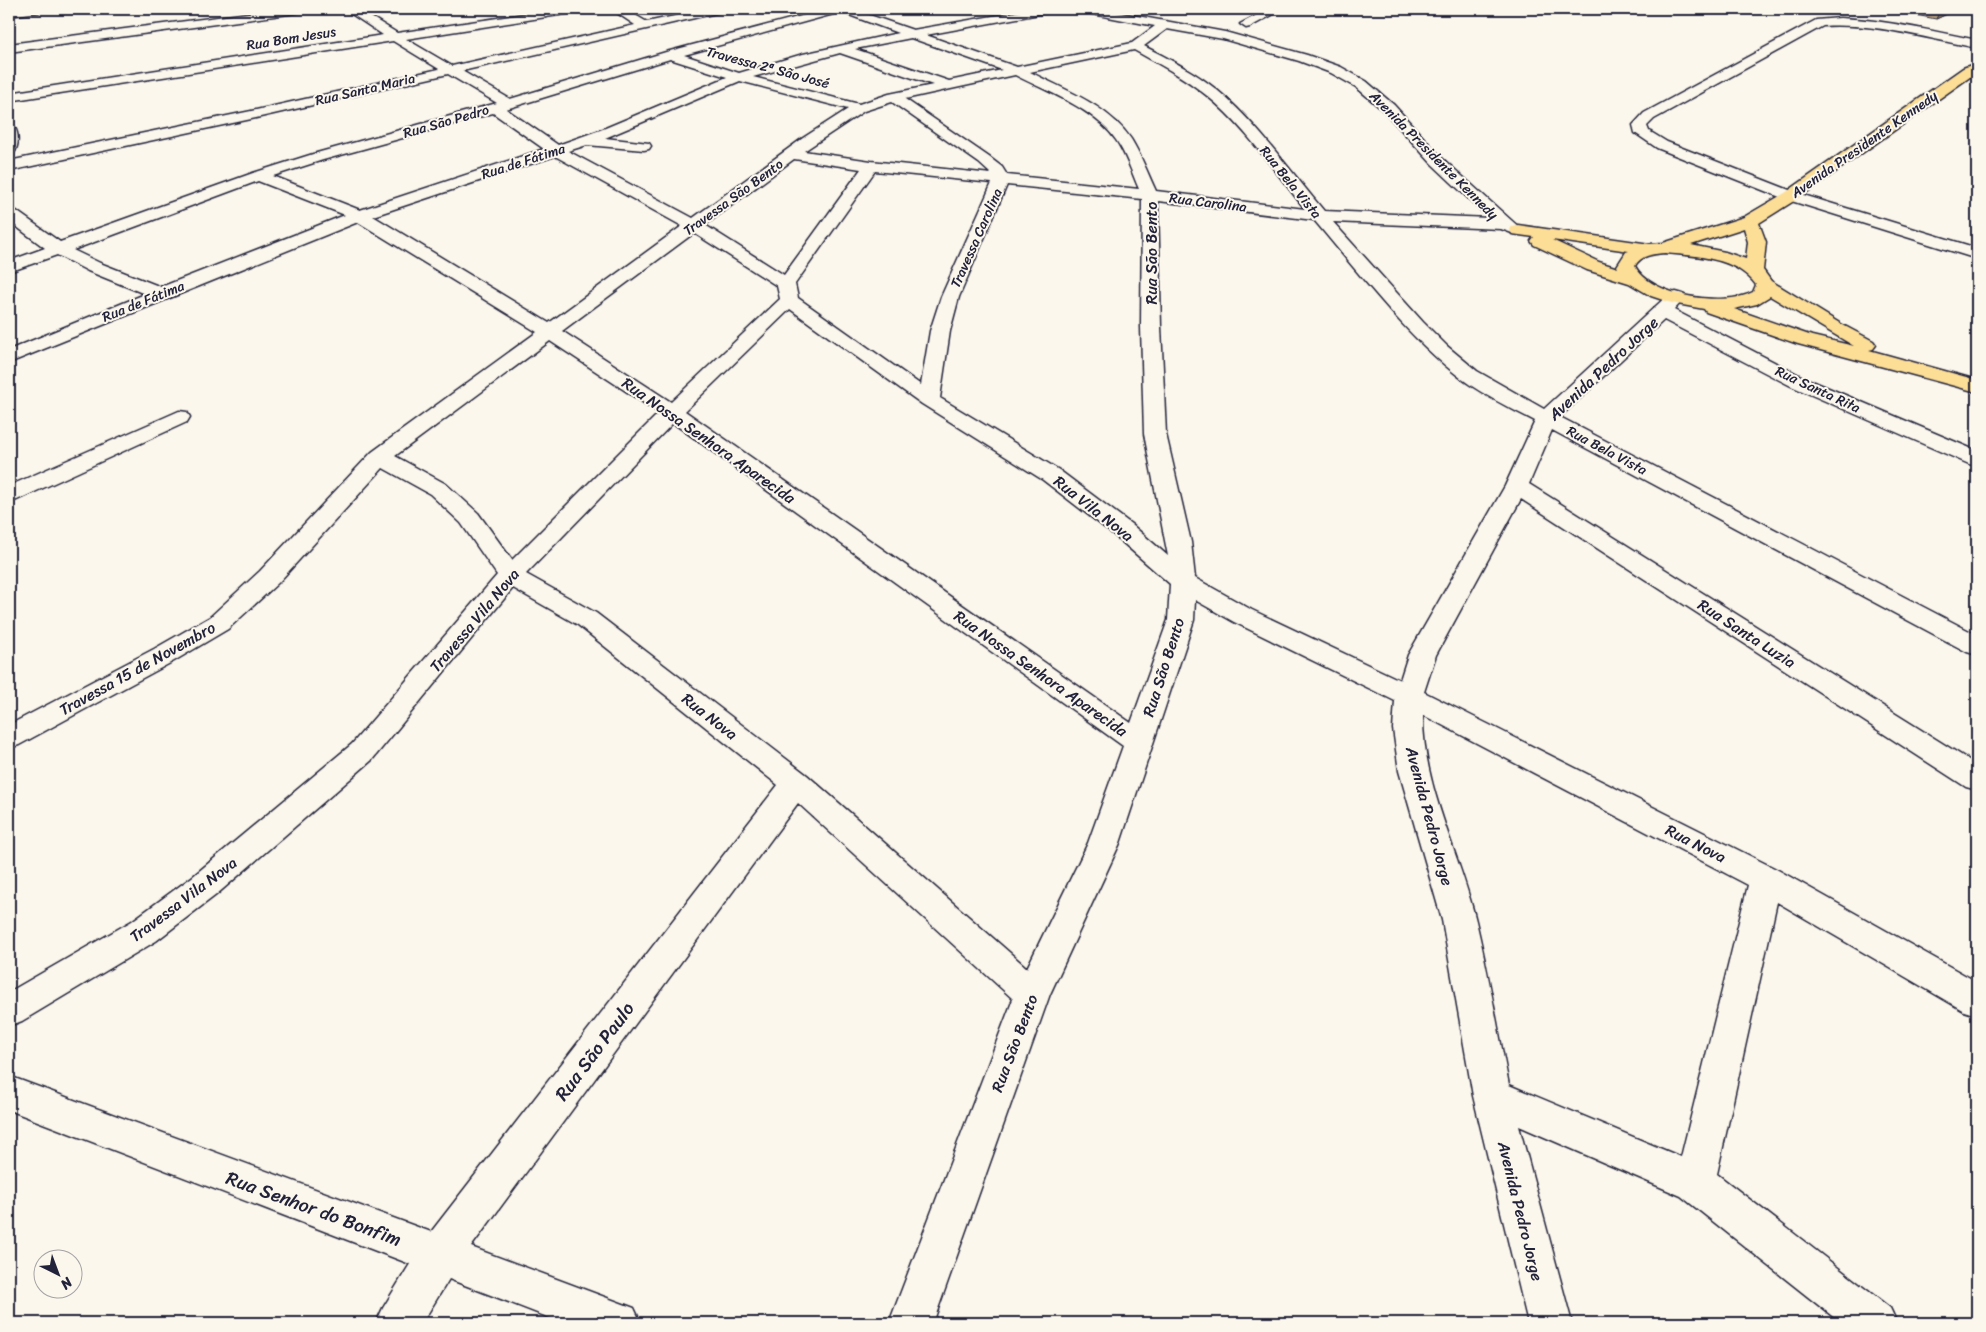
<svg xmlns="http://www.w3.org/2000/svg" width="1986" height="1332" viewBox="0 0 1986 1332" font-family="Sriracha,sans-serif">
	<style>
		.lines { fill: none; stroke-linecap: round; stroke-linejoin: round }
		.minor-casing { stroke: #22223b; stroke-width: 3 }
		.major-casing { stroke: #22223b; stroke-width: 3 }
		.minor { fill: #fbf7ec; fill-rule: evenodd }
		.major { fill: #fcde96; fill-rule: evenodd }
		.wall { fill: #bfa57e; stroke: #22223b }
		.shaded-wall { fill: #9b8666; stroke: #22223b }
		.labels { text-anchor: middle; stroke-width: 4; stroke-linejoin: round; paint-order: stroke }
		.far-street-label { font-size: 14px; fill: #22223b; stroke: #fbf7ec }
		.street-label { font-size: 16px; fill: #22223b; stroke: #fbf7ec }
		.near-street-label { font-size: 19px; fill: #22223b; stroke: #fbf7ec }
	</style>
	<rect width="100%" height="100%" fill="#fbf7ec"/>
	<filter id="ink" filterUnits="userSpaceOnUse"><feTurbulence type="fractalNoise" baseFrequency=".02" numOctaves="2"/><feDisplacementMap in="SourceGraphic" scale="10" xChannelSelector="R" yChannelSelector="G"/><feConvolveMatrix kernelMatrix="1 2 1 2 8 2 1 2 1" color-interpolation-filters="sRGB"/></filter>
	<g filter="url(#ink)">
		<g class="lines">
			<!-- minor casing -->
			<g class="minor-casing">
				<path id="minor" d="M15 9H45L39 12 9 16V10Z
					M280 9H310L304 12 9 52V44Z
					M344 9H358L397 33 557 9H584L578 12 406 39 452 66 635 25 611 9H625L647 22 707 9H727L721 12 462 71 510 99 666 52 828 9H852L913 30 1032 9H1056L1050 12 926 35 1017 67 1132 43 1155 26 1082 12 1076 9H1099L1225 32 1307 55 1341 67 1366 81 1394 105 1442 158 1511 220 1520 228 1518 232 1512 233 1501 229 1333 222 1423 322 1447 346 1477 371 1544 409 1669 294 1676 292 1683 294 1685 298 1674 310 1805 378 1977 451V466L1969 464 1791 386 1664 320 1560 417 1977 635V655L1967 652 1552 430 1529 484 1977 765V790L1966 787 1521 499 1436 655 1424 692 1778 870 1977 982V1015L1964 1011 1777 902 1717 1174 1890 1308 1897 1323H1841L1681 1196 1519 1126 1572 1323H1528L1473 1096 1442 920 1399 771 1393 729 1395 701 1234 622 1195 600 1194 620 1120 843 1050 994 933 1323H889L1013 999 798 803 471 1247 634 1308 641 1323H563L449 1279 422 1323H376L383 1308 410 1264 9 1110V1076L431 1232 778 785 578 625 513 588 372 760 216 895 156 941 22 1021 9 1026V992L132 921 192 877 352 744 497 575 461 523 430 494 383 468 278 583 228 629 174 661 19 745 9 748V725L154 649 210 617 260 571 372 452 537 332 358 222 9 363V350L145 294 88 271 57 255 9 272V261L45 248 9 221V208L15 210 60 242 253 173 313 154 497 103 448 74 256 118 9 171V161L256 110 439 69 393 41 9 101V93L383 35ZM841 12 898 33 803 54 739 73 684 55ZM1167 29 1223 39 1299 61 1331 73 1356 87 1384 111 1432 164 1489 218 1324 211C1290 171 1257 123 1217 90 1195 72 1169 59 1144 46ZM911 38 1002 70 949 81 855 49ZM1134 50C1159 64 1184 77 1206 95 1244 125 1275 172 1305 209L1156 191C1148 174 1141 155 1131 139 1108 105 1065 90 1030 72ZM840 53 933 85 889 94 859 104 753 77ZM670 59 727 77 603 129 558 145 506 109ZM1015 75C1048 92 1095 109 1116 140 1126 154 1132 173 1139 189L1007 175 1002 167 989 157 905 99ZM740 81 848 109 803 138 693 218 568 151 587 145 644 150 649 149 651 146 649 143 605 138ZM892 102 979 163 991 174 871 161 804 151 864 111ZM493 113 544 149 360 210 273 176 323 160ZM555 156 682 226 549 323 373 216ZM794 159 861 169 784 275 705 225ZM875 171 992 183 941 297 930 331 921 385 798 298 795 284ZM258 181 345 215 161 287 100 263 73 250ZM1007 185 1142 199 1141 327 1144 434 1168 556 1131 524 1059 470 940 398 950 331 959 297ZM1158 201 1314 220C1359 273 1407 337 1462 379 1485 396 1510 408 1535 421L1505 486 1408 655 1400 680 1252 610 1195 578 1191 542 1166 434 1161 327ZM694 233 777 286 780 299 671 402 562 331ZM790 309 922 404 1043 480 1113 534 1170 584 1168 620 1131 723 685 411ZM550 341 659 413 512 560 478 513 446 484 395 456ZM673 423 1123 746 1088 843 1027 968 807 775 596 613 526 574ZM1423 715 1748 885 1681 1157 1509 1085C1498 1030 1489 975 1476 921 1460 854 1422 785 1423 715Z
					M1268 9H1283L1250 27 1246 28 1240 24Z
					M1840 18C1887 20 1931 31 1977 40V48C1925 38 1876 23 1823 26L1654 119 1647 126 1649 131 1667 142 1797 193 1977 248V259L1785 199 1657 148 1635 133 1633 125 1644 113 1816 20Z
					M9 125 14 126C19 133 19 146 14 153L9 154Z
					M179 411 187 412 190 417 187 422 17 500 9 502V486Z"/>
			</g>
			<!-- major casing -->
			<g class="major-casing">
				<path id="major" d="M1977 63V72L1797 199 1759 223 1766 242 1763 270 1771 281 1841 324 1873 341 1876 345 1873 349 1869 350 1977 380V392L1798 344 1706 312 1704 309 1672 303 1651 296 1629 283 1587 270 1534 245 1531 241 1534 237 1512 234 1510 230 1512 226 1518 225 1650 244 1663 243 1744 217 1785 193 1963 68ZM1744 228 1748 242 1746 259 1725 252 1691 245ZM1552 240 1629 251 1626 252 1617 266 1618 268 1599 262ZM1665 253C1696 256 1736 257 1756 285L1753 292C1724 307 1651 297 1635 266 1641 255 1653 254 1665 253ZM1770 296 1854 346 1812 336 1734 309 1757 304Z"/>
			</g>
			<!-- minor -->
			<use href="#minor" class="minor"/>
			<!-- major -->
			<use href="#major" class="major"/>
		</g>
		<!-- wall -->
		<path class="wall" d="M1885 9H1958L1936 19Z"/>
		<!-- shaded-wall -->
		<path class="shaded-wall" d="M1941 9H1958L1936 19Z"/>
	</g>
	<g class="labels">
		<!-- far-street labels -->
		<g class="far-street-label">
			<text transform="translate(291 38) rotate(-9)" y="5">Rua Bom Jesus</text>
			<text transform="translate(768 67) rotate(15)" y="5">Travessa 2ª São José</text>
			<text transform="translate(365 89) rotate(-13)" y="5">Rua Santa Maria</text>
			<text transform="translate(446 121) rotate(-16)" y="5">Rua São Pedro</text>
			<text transform="translate(1864 144) rotate(-35)" y="5">Avenida Presidente Kennedy</text>
			<text transform="translate(1434 155) rotate(45)" y="5">Avenida Presidente Kennedy</text>
			<text transform="translate(523 161) rotate(-18)" y="5">Rua de Fátima</text>
			<text transform="translate(1291 182) rotate(51)" y="5">Rua Bela Vista</text>
			<text transform="translate(733 197) rotate(-36)" y="5">Travessa São Bento</text>
			<text transform="translate(1208 202) rotate(7)" y="5">Rua Carolina</text>
			<text transform="translate(976 238) rotate(-66)" y="5">Travessa Carolina</text>
			<text transform="translate(143 301) rotate(-22)" y="5">Rua de Fátima</text>
			<text transform="translate(1818 389) rotate(25)" y="5">Rua Santa Rita</text>
			<text transform="translate(1607 450) rotate(28)" y="5">Rua Bela Vista</text>
		</g>
		<!-- street labels -->
		<g class="street-label">
			<text transform="translate(1151 253) rotate(-90)" y="6">Rua São Bento</text>
			<text transform="translate(1603 368) rotate(-43)" y="6">Avenida Pedro Jorge</text>
			<text transform="translate(709 440) rotate(35)" y="6">Rua Nossa Senhora Aparecida</text>
			<text transform="translate(1094 508) rotate(38)" y="6">Rua Vila Nova</text>
			<text transform="translate(474 620) rotate(-50)" y="6">Travessa Vila Nova</text>
			<text transform="translate(1747 633) rotate(33)" y="6">Rua Santa Luzia</text>
			<text transform="translate(1163 667) rotate(-72)" y="6">Rua São Bento</text>
			<text transform="translate(137 668) rotate(-29)" y="6">Travessa 15 de Novembro</text>
			<text transform="translate(1041 673) rotate(35)" y="6">Rua Nossa Senhora Aparecida</text>
			<text transform="translate(710 716) rotate(38)" y="6">Rua Nova</text>
			<text transform="translate(1430 816) rotate(75)" y="6">Avenida Pedro Jorge</text>
			<text transform="translate(1696 843) rotate(27)" y="6">Rua Nova</text>
			<text transform="translate(183 899) rotate(-37)" y="6">Travessa Vila Nova</text>
			<text transform="translate(1014 1043) rotate(-69)" y="6">Rua São Bento</text>
			<text transform="translate(1521 1211) rotate(76)" y="6">Avenida Pedro Jorge</text>
		</g>
		<!-- near-street labels -->
		<g class="near-street-label">
			<text transform="translate(594 1051) rotate(-53)" y="7">Rua São Paulo</text>
			<text transform="translate(314 1208) rotate(20)" y="7">Rua Senhor do Bonfim</text>
		</g>
	</g>
	<!-- margin -->
	<rect width="1986" height="1332" fill="none" stroke="#fbf7ec" stroke-width="30"/>
	<rect x="15" y="15" width="1956" height="1302" fill="none" stroke="#22223b" stroke-width="2" filter="url(#ink)"/>
	<!-- north arrow -->
	<g transform="translate(58 1274) rotate(138)"><circle r="24" fill="#fbf7ec" stroke="#a4a2a5"/>
	<path d="M0-4L9 19L0 12L-9 19Z" fill="#22223b"/>
	<text y="-8" font-size="14" font-weight="bold" text-anchor="middle" fill="#22223b">N</text>
	</g>
</svg>
